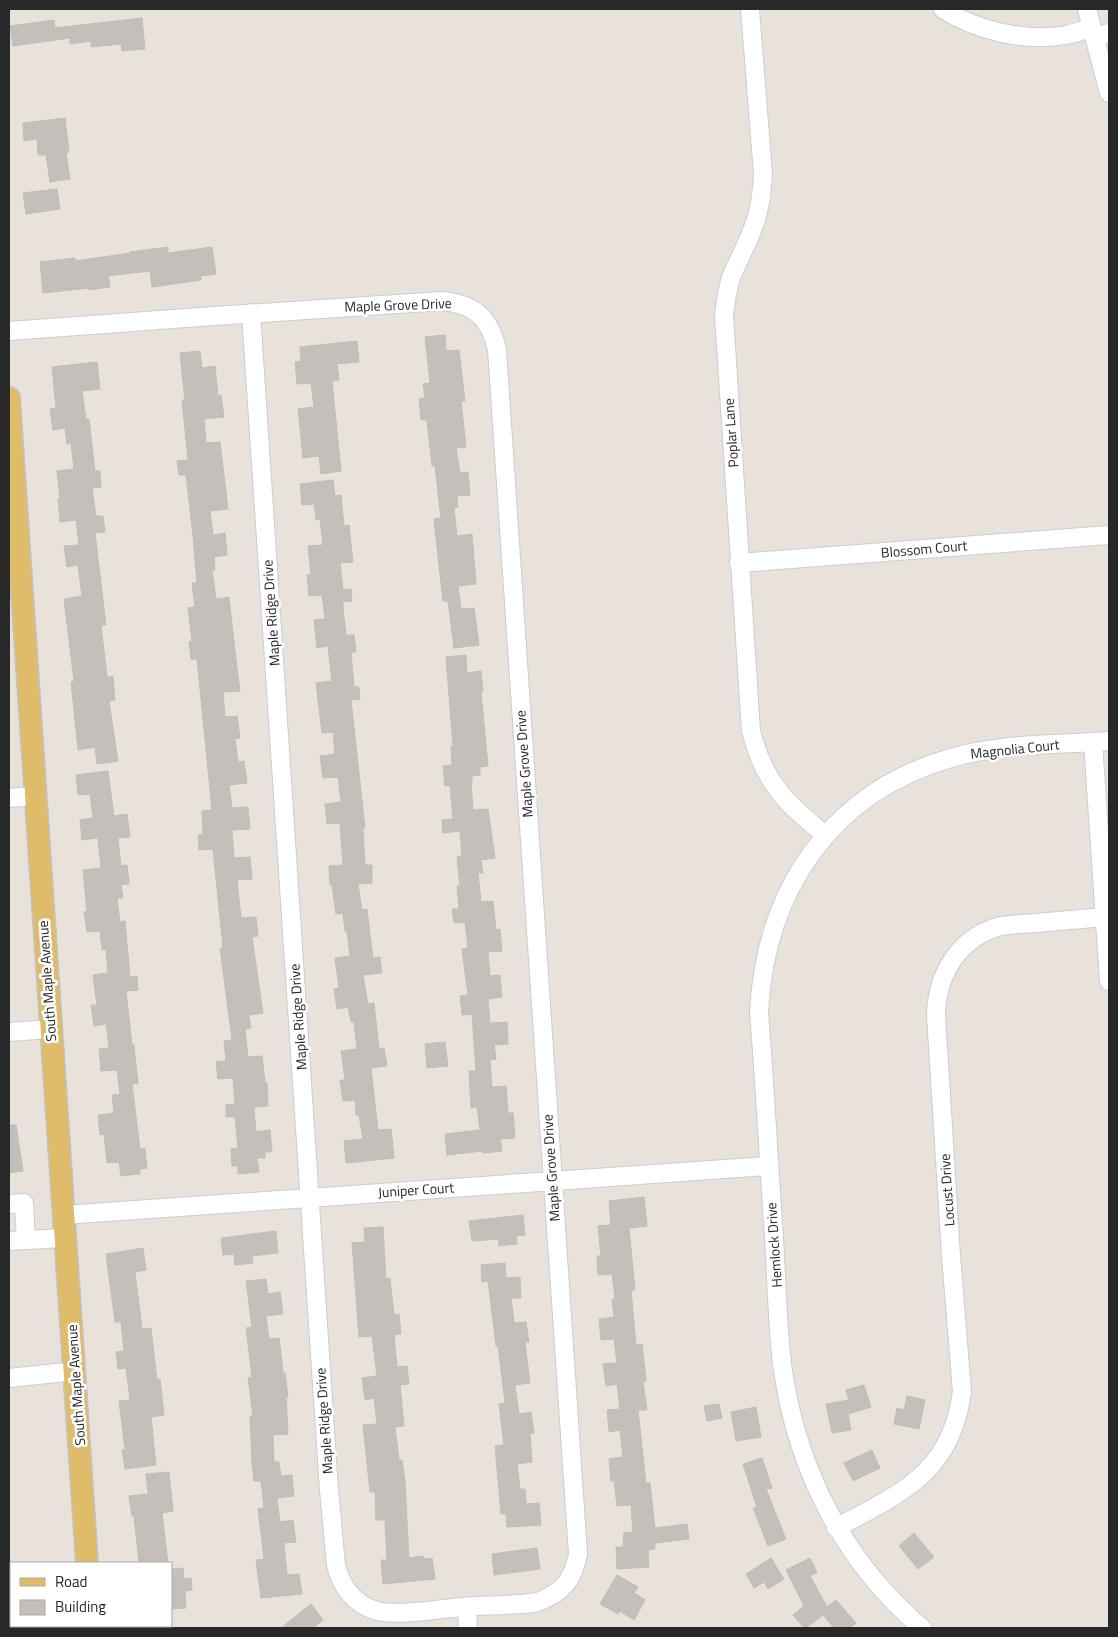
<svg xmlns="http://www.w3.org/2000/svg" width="1118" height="1637" viewBox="0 0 1118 1637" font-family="'Titillium Web',sans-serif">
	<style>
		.building { fill: #c4bfbb; stroke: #c4bdb5 }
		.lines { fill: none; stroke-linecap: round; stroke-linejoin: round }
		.minor-casing { stroke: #c9cdd8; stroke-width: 20 }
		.major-casing { stroke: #c3c3c3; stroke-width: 24 }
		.minor { stroke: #fff; stroke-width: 18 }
		.major { stroke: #dfbc69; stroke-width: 21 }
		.labels { text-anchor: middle; stroke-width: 5; stroke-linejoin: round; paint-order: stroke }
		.street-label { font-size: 14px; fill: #282828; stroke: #fff }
	</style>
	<rect width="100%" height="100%" fill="#e9e2db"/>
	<!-- building -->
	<path class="building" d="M142 18 145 49 122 51 121 44 91 47V41L70 44V38L13 46 10 26 54 20 55 28Z
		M65 118 69 152 66 153 70 179 50 182 46 155H38L37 139 24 141 23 123Z
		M57 189 60 209 26 214 23 193Z
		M168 247V253L212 247 216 274 201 276V280L152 287 150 271 123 274 108 276 110 287 89 290V288L43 293 40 262 75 258V261L130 253V252Z
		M445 335 446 351 459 350 465 401H461L466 447 456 448 460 473 468 472 470 495 457 496 458 507 454 508 457 536 472 534 476 584 458 586 461 609 474 608 479 645 454 648 448 601H443L434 519 441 518 435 466H432L427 420H421L419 399 425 398 423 384 430 383 425 337Z
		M357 341 359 362 337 364 339 380 332 381 341 471 321 474 319 456 303 458 298 409 314 407 311 383 297 384 295 362 301 361 300 347Z
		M200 351 202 368 215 366 218 396 221 395 224 417 204 419 206 443 220 442 228 509 210 511 213 535 225 533 227 555 214 557 215 570H212L216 599 229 597 237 668 240 691 223 692 225 717 237 716 240 738 235 739 238 762 244 761 247 783 229 785 232 808 248 807 250 829 232 830 234 858 250 857 252 879 237 880 241 918 256 917 258 936 252 937 263 1013 249 1015 251 1028 245 1029 248 1057 262 1056 265 1083H267L268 1106 254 1107 256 1132 270 1130 272 1152H265V1158H257L259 1172 238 1174V1166H232L231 1149 238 1148 235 1117H226V1105L235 1104 233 1078 218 1079 216 1062 226 1061 224 1041 232 1040 220 948H223L213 849 199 850 198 835 203 834 202 811 212 810 197 659H191L189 642 192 641 188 608 195 607 192 583H197L193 537 186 475H179L177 461 188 460 182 400H185L180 353Z
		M97 362 100 389 82 391 86 419H89L95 471H100L101 487 92 488 96 516H103L105 532 95 533 106 625H101L107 677H113L115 700 109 701 118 761 97 764 95 747 78 750 76 730 71 682 74 681 64 599 82 596 78 565 67 567 64 546 79 545 76 520 60 522 58 499H60L57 471 74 469 71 443 67 444 65 428 53 430 50 409 56 408 52 367Z
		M333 480 335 496 341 495 344 526 349 525 353 562 340 563 343 590 351 589 352 601 343 602V609L346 635H354L356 652H351L354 687H359L360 699 351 700 365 828 363 829 365 865H372V883L358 884 362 910 367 909 373 958 380 957 382 973 363 975 368 1004 374 1003 379 1049 384 1048 387 1066 371 1068 378 1130 391 1129 394 1158 346 1163 344 1141 363 1139 359 1115H356L355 1100 343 1101 340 1080H345L341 1051 357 1049 354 1022H351L348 1007 337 1009 334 989 339 988 335 958 350 956 347 931H345L343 913 336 914 332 885H330L329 866 343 865 340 823 327 824 325 804 341 802 338 777 323 778 320 756 335 754 333 732 322 733 316 683 332 681 328 646 317 648 314 620 325 619 322 595 309 596 307 575H311L308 546 323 545 320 519 316 520 314 504 302 505 300 484Z
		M466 655 467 673 481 671 483 691H481L488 766 480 767V775L472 776V783H471L473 810 488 809 495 858 481 860 483 873H478L481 902 493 901 496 930 500 929 502 951 488 952 490 976 500 975 502 997 488 999 490 1023 507 1022 508 1044 494 1045 496 1059 490 1060 492 1087 506 1086 508 1113H513L515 1138 500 1139 502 1151 483 1153V1151L447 1155 445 1134 480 1130 477 1107 471 1108 469 1071H476L472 1014 462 1015 460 996 468 995 462 949 468 948 465 922 454 923 452 909H459L457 886H460L457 857 462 856 460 831 443 833 442 820 453 819 450 785 445 786 443 766 452 765 451 747 453 746 446 657Z
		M108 771 114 816 127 814 130 837 118 838 121 866 127 865 129 884 121 885 123 898H117L120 922 125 921 130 977 137 976 138 990 126 991 132 1045H134L138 1084H132L140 1149H145L147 1168 140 1169V1174L121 1176 119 1162 107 1163 104 1134 100 1135 98 1115 114 1113 112 1095 120 1094 117 1070 101 1071 99 1049 109 1048 106 1024 94 1026 91 1005H97L93 975 108 973 106 949 102 950 100 931 87 932 84 912 87 911 83 870 101 868 98 838 82 840 80 820 93 818 90 794 78 795 76 775Z
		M445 1042 448 1066 427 1068 425 1044Z
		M9 1125H16L23 1171 9 1173Z
		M644 1197 647 1226 629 1228 635 1290H631L636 1345 642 1344 646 1381 643 1382 647 1410H638L646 1483H650L655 1528 687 1524 689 1539 655 1543V1549L648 1550 649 1567 617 1569 616 1547H623L624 1532 633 1533 631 1505 617 1506 614 1480 611 1481 609 1459 623 1457 620 1430 609 1432 607 1410 620 1409 617 1384 606 1386 603 1364 617 1363 614 1339 601 1340 599 1319 614 1317 612 1299H615L612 1274 598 1275 597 1256H601L598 1226 611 1225 609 1201Z
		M523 1215 525 1235 516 1236 517 1244 499 1246 498 1239 472 1241 469 1221Z
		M383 1227 386 1279 390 1278 394 1315 399 1314 401 1334 394 1335 397 1367 407 1366 409 1384 400 1385 404 1426 395 1427 399 1460H402L405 1482 409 1558 423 1556 424 1559 432 1558 435 1579 383 1584 381 1560H387L385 1520H376L375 1492H370L363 1425 377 1424 374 1398 365 1400 362 1378 377 1376 372 1336 359 1337 352 1243 365 1242 364 1228Z
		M276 1231 278 1253 252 1256 253 1263 235 1265 234 1254 223 1255 221 1238Z
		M143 1248 146 1270 135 1272 142 1329 151 1328 157 1380 160 1379 164 1415 151 1417 156 1465 125 1469 122 1450H125L119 1401 130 1400 126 1368 118 1369 116 1352 124 1351 121 1322H115L106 1254Z
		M505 1263 506 1278 520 1277 521 1298H511L514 1323 526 1322 529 1342H525L530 1383 515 1385 519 1414 531 1412 534 1433H530L532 1462 517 1464 520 1489H525L526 1504 539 1503 541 1525 507 1527 506 1514H501L495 1446 504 1445 499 1404 505 1403 498 1346H496L488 1281 482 1282 481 1265Z
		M266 1279 268 1294 280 1292 283 1314 266 1316 269 1339 279 1338 283 1373H285L288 1397H286L288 1434 273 1435 274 1462H279L281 1476 292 1475 294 1496 277 1498 280 1522 293 1520 296 1542 284 1543 287 1575 299 1574 302 1594 261 1598 256 1560 264 1559 258 1509 264 1508 261 1481H254L252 1464 250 1416H253L248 1378 252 1377 246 1328 252 1327 246 1281Z
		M864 1385 871 1407 848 1414 851 1430 832 1433 826 1404 849 1400 846 1390Z
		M907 1396 925 1400 919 1429 894 1424 897 1408 904 1410Z
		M719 1404 722 1418 707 1421 704 1406Z
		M756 1407 761 1437 736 1441 731 1412Z
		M872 1450 880 1468 853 1481 844 1463Z
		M762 1458 772 1488 766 1489 786 1539 768 1546 753 1508 757 1507 743 1464Z
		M169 1472 173 1511 162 1513 168 1563H139L134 1516H132L129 1496 148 1494 146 1474Z
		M914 1533 934 1557 918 1569 899 1546Z
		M537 1548 540 1569 494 1575 492 1554Z
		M771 1558 784 1579 768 1589 764 1582 754 1588 746 1574Z
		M810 1558 817 1572 810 1576 827 1607 836 1600 856 1623 849 1628H834L823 1615 806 1628H804L793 1615 804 1606 786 1570Z
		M183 1568 184 1579 191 1578 192 1590 185 1591 186 1608 171 1609V1569Z
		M617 1575 638 1587 634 1593 645 1600 634 1620 620 1611 618 1614 600 1604Z
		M311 1604 323 1620 313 1628H281Z"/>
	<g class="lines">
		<!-- minor casing -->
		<g class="minor-casing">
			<path id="minor" d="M750 9 763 174 761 197 757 217 750 236 731 277 727 294 724 315 751 731C764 783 786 803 826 836
				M943 9C977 31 1025 42 1066 35 1075 33 1083 30 1092 28
				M1087 9 1109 93
				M1094 37 1109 33
				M9 331C153 320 298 310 442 301 475 304 490 318 497 350L578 1554C573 1580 563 1592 538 1602 513 1606 487 1605 462 1607 438 1609 400 1616 377 1611 355 1605 341 1587 336 1565L329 1490 251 313
				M739 563 1109 535
				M1093 742 1109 981
				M9 798 35 796
				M9 1032 50 1029
				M9 1204 24 1203 26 1240
				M63 1215 769 1166
				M9 1241 64 1238
				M9 1378 75 1371
				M836 1528C901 1493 952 1473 962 1391L951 1256 936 1015C937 974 959 937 1001 926 1012 924 1024 924 1036 923 1059 921 1082 919 1105 917
				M467 1607 468 1628
				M922 1628C844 1562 798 1471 783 1371 777 1328 777 1283 774 1239 769 1163 765 1088 759 1012 765 891 831 792 951 758 1001 743 1058 745 1109 741"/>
		</g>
		<!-- major casing -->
		<g class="major-casing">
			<path id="major" d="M9 398 87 1563
				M92 1626V1628"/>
		</g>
		<!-- minor -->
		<use href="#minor" class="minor"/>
		<!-- major -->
		<use href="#major" class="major"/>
	</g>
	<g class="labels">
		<!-- street labels -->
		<g class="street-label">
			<text transform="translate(398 305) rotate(-2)" y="5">Maple Grove Drive</text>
			<text transform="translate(731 433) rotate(-94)" y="5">Poplar Lane</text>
			<text transform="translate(924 549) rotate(-5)" y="5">Blossom Court</text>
			<text transform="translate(271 613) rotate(-94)" y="5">Maple Ridge Drive</text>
			<text transform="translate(1015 749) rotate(-6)" y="5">Magnolia Court</text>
			<text transform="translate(524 764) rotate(-94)" y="5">Maple Grove Drive</text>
			<text transform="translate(47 981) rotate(-94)" y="5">South Maple Avenue</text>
			<text transform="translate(298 1017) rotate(-94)" y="5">Maple Ridge Drive</text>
			<text transform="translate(551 1168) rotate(-94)" y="5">Maple Grove Drive</text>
			<text transform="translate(416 1190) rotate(-4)" y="5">Juniper Court</text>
			<text transform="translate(947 1190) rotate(-94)" y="5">Locust Drive</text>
			<text transform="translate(774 1245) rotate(-94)" y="5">Hemlock Drive</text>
			<text transform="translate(76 1385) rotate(-94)" y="5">South Maple Avenue</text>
			<text transform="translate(324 1421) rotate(-94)" y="5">Maple Ridge Drive</text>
		</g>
	</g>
	<!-- border -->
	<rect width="1118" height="1637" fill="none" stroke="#282828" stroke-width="20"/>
	<!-- legend -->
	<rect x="10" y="1562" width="162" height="65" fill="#ffffff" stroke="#a9a9a9"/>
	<rect x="20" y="1578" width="25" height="8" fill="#dfbc69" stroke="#a9a9a9"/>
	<text x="55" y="1587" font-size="15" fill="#282828">Road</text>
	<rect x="20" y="1600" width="25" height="15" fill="#c4bfbb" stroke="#a9a9a9"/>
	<text x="55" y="1612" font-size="15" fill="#282828">Building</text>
</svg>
